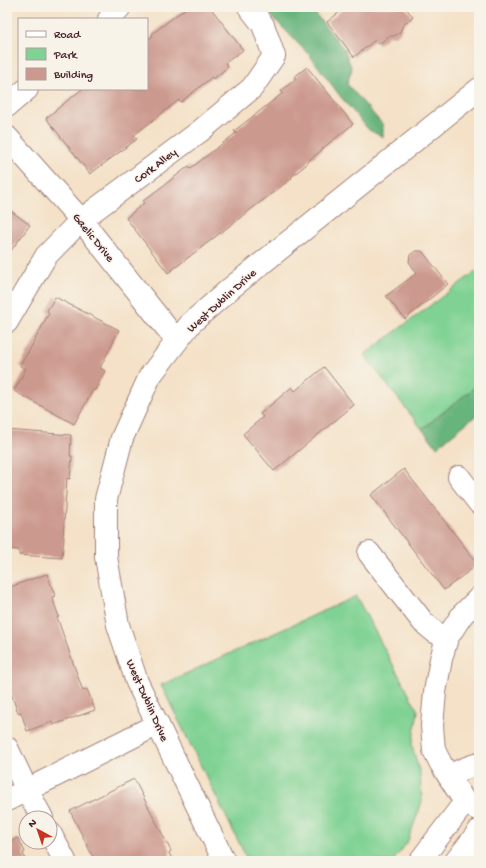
<svg xmlns="http://www.w3.org/2000/svg" width="486" height="868" viewBox="0 0 486 868" font-family="'Gochi Hand',sans-serif">
	<style>
		.green { fill: #7fd293; stroke: #64785f }
		.forest { fill: #67b47d; stroke: #586a54 }
		.building { fill: #cc998e }
		.lines { fill: none; stroke-linecap: round; stroke-linejoin: round }
		.minor-casing { stroke: #9f8079; stroke-width: 24 }
		.minor { stroke: #fff; stroke-width: 22 }
		.labels { text-anchor: middle; stroke-width: 3; stroke-linejoin: round; paint-order: stroke }
		.street-label { font-size: 12px; fill: #4a1f2b; stroke: #f7f3e8 }
	</style>
	<rect width="100%" height="100%" fill="#f7f3e8"/>
	<filter id="ink" filterUnits="userSpaceOnUse"><feTurbulence type="fractalNoise" baseFrequency=".025" numOctaves="2"/><feDisplacementMap in="SourceGraphic" scale="8" xChannelSelector="R" yChannelSelector="G"/><feConvolveMatrix kernelMatrix="1 2 1 2 8 2 1 2 1" color-interpolation-filters="sRGB"/></filter>
	<filter id="wash" filterUnits="userSpaceOnUse"><feTurbulence type="fractalNoise" baseFrequency=".012" numOctaves="4" result="noise"/><feDisplacementMap in="SourceGraphic" scale="16" xChannelSelector="R" yChannelSelector="G"/><feGaussianBlur stdDeviation="0.9" result="paint"/><feColorMatrix in="noise" values="0 0 0 0 0 0 0 0 0 0 0 0 0 0 0 0 0 1.4 0 .05"/><feComposite in="paint" operator="in"/></filter>
	<g filter="url(#wash)">
		<rect width="100%" height="100%" fill="#f4e1c7"/>
		<!-- green -->
		<path class="green" d="M479 269V384L422 429 364 355Z
			M356 596 418 711 412 745 420 774 422 802 407 843 393 861H248L161 685Z"/>
		<!-- forest -->
		<path class="forest" d="M263 7H310L344 49 352 69 347 84 383 125V137L369 130 340 96 311 57Z
			M479 384V413L437 447 422 429Z"/>
		<g id="blocks">
			<!-- building -->
			<path class="building" d="M187 7H210L243 50 225 63 228 67 213 79 212 77 181 102 179 100 134 135 137 139 90 174 46 118 82 89H147V40L153 36 152 34Z
				M346 7H405L413 17 403 25 400 32 398 34 394 36H389L379 44 375 40 354 57 327 22Z
				M307 67 353 124 322 149V150L307 162V164L291 177 292 178 168 273 126 218 144 203 143 201 189 166 191 168 236 133 234 131 283 93 281 91 296 79 294 77Z
				M7 208 30 225 7 256Z
				M416 251H422L448 284 405 319 386 296 417 273 409 262 410 255Z
				M55 297 119 330 100 368 105 371 95 390H93L74 424 14 391 26 369 20 366 28 352V353L49 313 47 311Z
				M324 367 354 405 274 471 243 434 263 417 260 414 292 387 295 391Z
				M7 430 71 435 70 456H72L70 479 67 478 63 537H64L62 558 19 555V550L7 549Z
				M404 469 478 564 444 590 371 495Z
				M47 574 55 596 52 597 59 617H57L83 691 87 689 95 710 53 725 52 722 27 731 21 712 18 713 7 682V588Z
				M134 779 171 851 169 853 173 861H95L70 811Z
				M18 838 25 852 23 853 26 861H7V843Z"/>
		</g>
	</g>
	<g filter="url(#ink)">
		<use href="#blocks" fill-opacity="0" stroke="#9f8079" stroke-width="1"/>
		<g class="lines">
			<!-- minor casing -->
			<g class="minor-casing">
				<path id="minor" d="M109 19 120 7
					M7 106 27 89
					M7 137 81 220 177 341
					M7 322 46 256 81 220 199 132 252 88 274 56 263 25 249 7
					M459 477 479 503
					M369 553 423 622 435 632 447 638
					M479 598 462 615 447 638 441 659 435 692 432 726 434 750 441 764 465 802 479 810
					M7 748 27 790 42 818
					M449 776C459 771 468 766 479 764
					M7 800 158 724
					M50 833 65 861
					M224 861 137 682 118 625 106 557V499L122 438 150 376 191 323 231 288 479 89
					M420 861 465 802
					M456 861 479 831"/>
			</g>
			<!-- minor -->
			<use href="#minor" class="minor"/>
		</g>
	</g>
	<g class="labels">
		<!-- street labels -->
		<g class="street-label">
			<text transform="translate(155 165) rotate(-37)" y="4">Cork Alley</text>
			<text transform="translate(94 237) rotate(51)" y="4">Gaelic Drive</text>
			<text transform="translate(221 300) rotate(-42)" y="4">West Dublin Drive</text>
			<text transform="translate(148 700) rotate(66)" y="4">West Dublin Drive</text>
		</g>
	</g>
	<!-- margin -->
	<rect width="486" height="868" fill="none" stroke="#f7f3e8" stroke-width="24"/>
	<!-- legend -->
	<rect x="18" y="18" width="130" height="72" fill="#f7f3e8" stroke="#b29e9c"/>
	<rect x="26" y="31" width="20" height="6" fill="#ffffff" stroke="#b29e9c"/>
	<text x="54" y="38" font-size="12" fill="#4a1f2b">Road</text>
	<rect x="26" y="48" width="20" height="12" fill="#7fd293" stroke="#b29e9c"/>
	<text x="54" y="58" font-size="12" fill="#4a1f2b">Park</text>
	<rect x="26" y="68" width="20" height="12" fill="#cc998e" stroke="#b29e9c"/>
	<text x="54" y="78" font-size="12" fill="#4a1f2b">Building</text>
	<!-- north arrow -->
	<g transform="translate(38 830) rotate(320)"><circle r="19" fill="#f7f3e8" stroke="#b29e9c"/>
	<path d="M0-3L7 15L0 10L-7 15Z" fill="#c8321e"/>
	<text y="-6" font-size="11" font-weight="bold" text-anchor="middle" fill="#4a1f2b">N</text>
	</g>
</svg>
